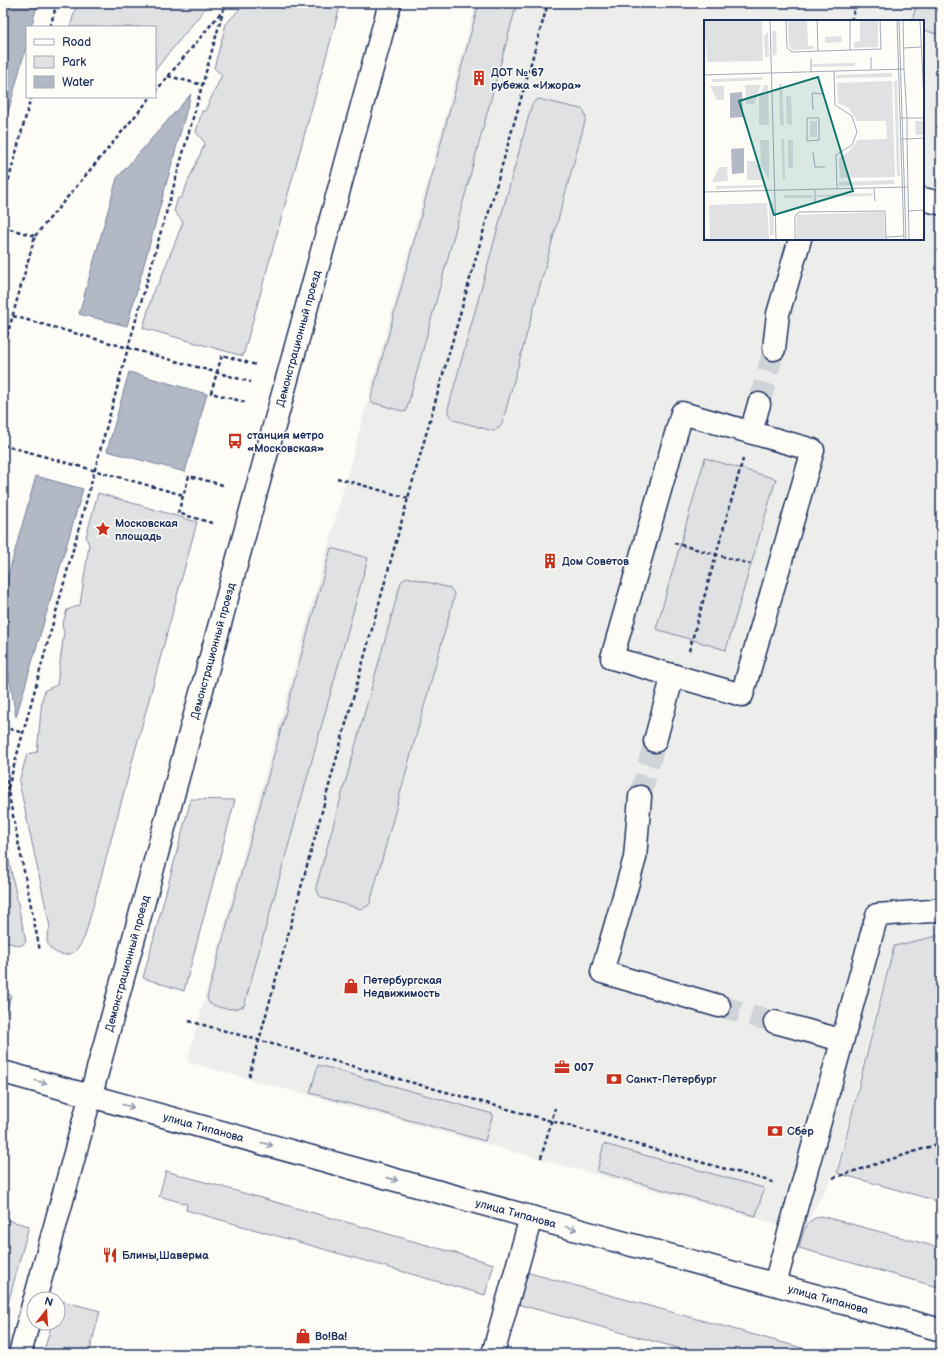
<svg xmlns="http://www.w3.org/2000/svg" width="944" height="1357" viewBox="0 0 944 1357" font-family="'Balsamiq Sans',sans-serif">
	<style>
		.built { fill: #edeeec; fill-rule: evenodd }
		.green { fill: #e0e1e3; stroke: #7e88a0 }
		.water { fill: #b3b8c5; stroke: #76819c }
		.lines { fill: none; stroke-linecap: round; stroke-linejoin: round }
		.minor-tunnel { stroke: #d0d3d8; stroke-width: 22; stroke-dasharray: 22 11; stroke-linecap: butt }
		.minor-casing { stroke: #1b2f5e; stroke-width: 25 }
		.major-casing { stroke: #1b2f5e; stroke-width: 25 }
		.path { stroke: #1b2f5e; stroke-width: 2.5; stroke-dasharray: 4 3; stroke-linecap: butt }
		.minor { stroke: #fdfcf7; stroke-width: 22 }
		.major { stroke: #fdfcf7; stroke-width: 22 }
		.oneway { stroke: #8c96aa }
		.labels { text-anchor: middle; stroke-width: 3; stroke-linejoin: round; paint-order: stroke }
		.poi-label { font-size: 11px; font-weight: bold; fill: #1b2f5e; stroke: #fdfcf7; text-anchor: start }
		.street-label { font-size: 11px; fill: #1b2f5e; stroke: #fdfcf7 }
		.inset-road { fill: none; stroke: #a3aaba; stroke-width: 1 }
		.view { fill: #0f766e; fill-opacity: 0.15; stroke: #0f766e; stroke-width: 2 }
		.inset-edge { fill: none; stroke: #1b2f5e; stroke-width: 2 }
	</style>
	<rect width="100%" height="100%" fill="#fdfcf7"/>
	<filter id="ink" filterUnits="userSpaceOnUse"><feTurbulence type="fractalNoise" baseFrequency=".025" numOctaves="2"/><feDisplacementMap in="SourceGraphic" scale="8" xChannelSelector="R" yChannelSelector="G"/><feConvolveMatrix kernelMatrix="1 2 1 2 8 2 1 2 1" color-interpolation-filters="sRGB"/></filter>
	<g filter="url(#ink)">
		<!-- built -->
		<path class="built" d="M476 3H941V934L893 946 835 1173 802 1231 187 1062ZM705 21H923V239H705Z"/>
		<!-- green -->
		<path class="green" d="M77 3H210L155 70V27H70Z
			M245 3H341L243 356 143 328 154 289 159 283 183 222 174 211 178 198H181L205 143 196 132 202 111H205L222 75 214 68 226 24Z
			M479 3H517L406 412 370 402Z
			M917 3H941V35L923 30V21H912Z
			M538 99 581 109 584 111 586 118 502 424 499 428 493 431 454 420 448 413V409L532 104Z
			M705 458 776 479 726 650 656 629Z
			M98 493 197 522 85 936C82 942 80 947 74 952 64 959 48 952 47 940 47 936 49 931 50 927L19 782 27 754 37 752 42 700 45 690 57 685 64 632 62 626 67 610 80 605 89 545 86 537Z
			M331 548 368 558 244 1006C233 1011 220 1009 209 1003L207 997Z
			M407 577 450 588 454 593V598L370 903 368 906 361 909 322 898 319 895 316 887 401 582Z
			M191 799 235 800 184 991 143 978Z
			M3 832 26 942 20 946 3 941Z
			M941 935V1202L837 1173 894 946Z
			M3 993 11 995 3 1025Z
			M318 1065 493 1114 485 1141 310 1093Z
			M604 1144 764 1188 756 1216 597 1171Z
			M166 1171 494 1264 485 1295 186 1210 187 1204 159 1196Z
			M821 1216 941 1248V1288L799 1248C803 1233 804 1220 821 1216Z
			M3 1219 29 1226 3 1322Z
			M526 1272 824 1354H700L517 1304Z
			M58 1300 100 1311 89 1354H43L52 1323H58Z"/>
		<!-- water -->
		<path class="water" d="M3 3H38L31 27H27V43L3 131Z
			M191 94 127 326 79 314 117 178Z
			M129 372 207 394 185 472 107 451Z
			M36 476 83 489 16 717 3 641V593Z"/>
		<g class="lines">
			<!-- minor-tunnel -->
			<path class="minor-tunnel" d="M759 404 774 349
				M640 797 655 741
				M719 1006 775 1022"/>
			<!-- minor casing -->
			<g class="minor-casing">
				<g id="minor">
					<path d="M923 199 939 203"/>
					<path d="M774 349 778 314 800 239"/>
					<path d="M682 413 813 450 742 695 612 658Z"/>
					<path d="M751 432 759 404"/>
					<path d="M655 741 673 675"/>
					<path d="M640 797 635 858 602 972 719 1006"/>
					<path d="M775 1022 841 1040"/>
					<path d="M775 1284 877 915 931 911 941 908"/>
					<path id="s1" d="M35 1299 390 3"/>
					<path d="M20 1354 34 1301"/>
					<path d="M493 1354 531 1217"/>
				</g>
			</g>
			<!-- major casing -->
			<g class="major-casing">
				<g id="major">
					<path id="s2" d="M3 1072 941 1330"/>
				</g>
			</g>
			<!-- path -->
			<path class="path" d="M851 21 856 3
				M50 27 57 3
				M168 76 203 85
				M155 92 229 3
				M3 201 31 97
				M3 227 35 236 3 350
				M35 236 151 97
				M13 316 251 382
				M245 402 211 393 222 355 256 365
				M3 445 183 495
				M337 478 408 498
				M212 523 178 513 189 476 223 485
				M674 543 750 564
				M689 651 743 459
				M3 727 23 733
				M3 766 40 951
				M8 788 128 348 224 8
				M189 1021 551 1121 773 1182
				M249 1077 408 498 548 3
				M541 1158 555 1108
				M833 1178 941 1143"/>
			<!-- minor -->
			<use href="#minor" class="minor"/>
			<!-- major -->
			<use href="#major" class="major"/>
		</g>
		<!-- one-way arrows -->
		<defs><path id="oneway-shaft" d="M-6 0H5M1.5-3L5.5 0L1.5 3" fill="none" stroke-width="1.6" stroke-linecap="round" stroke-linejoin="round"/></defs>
		<g class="oneway">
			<use href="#oneway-shaft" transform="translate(41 1082) rotate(15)"/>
			<use href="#oneway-shaft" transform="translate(128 1106) rotate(15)"/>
			<use href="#oneway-shaft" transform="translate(267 1144) rotate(15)"/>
			<use href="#oneway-shaft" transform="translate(392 1179) rotate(15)"/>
			<use href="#oneway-shaft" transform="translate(571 1228) rotate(15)"/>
		</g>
	</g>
	<!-- icons -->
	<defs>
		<g id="building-bare" transform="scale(1.2)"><path d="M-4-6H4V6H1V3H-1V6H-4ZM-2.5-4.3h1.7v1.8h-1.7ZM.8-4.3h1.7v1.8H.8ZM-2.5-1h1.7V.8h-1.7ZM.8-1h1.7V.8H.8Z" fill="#c8321e" stroke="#fdfcf7" stroke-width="2.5" paint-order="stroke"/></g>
		<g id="bus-bare" transform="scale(1.2)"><path d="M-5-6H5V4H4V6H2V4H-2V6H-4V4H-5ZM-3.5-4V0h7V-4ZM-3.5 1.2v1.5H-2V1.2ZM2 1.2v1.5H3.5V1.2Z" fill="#c8321e" stroke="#fdfcf7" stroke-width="2.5" paint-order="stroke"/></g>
		<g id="sight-bare" transform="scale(1.2)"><path d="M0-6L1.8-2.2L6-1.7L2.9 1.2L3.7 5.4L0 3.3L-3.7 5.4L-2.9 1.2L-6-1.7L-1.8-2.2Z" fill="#c8321e" stroke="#fdfcf7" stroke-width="2.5" paint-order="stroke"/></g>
		<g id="shop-bare" transform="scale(1.2)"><path d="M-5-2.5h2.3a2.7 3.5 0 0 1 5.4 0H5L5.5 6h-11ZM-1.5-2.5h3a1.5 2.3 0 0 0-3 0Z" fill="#c8321e" stroke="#fdfcf7" stroke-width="2.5" paint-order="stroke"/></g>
		<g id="office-bare" transform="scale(1.2)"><path d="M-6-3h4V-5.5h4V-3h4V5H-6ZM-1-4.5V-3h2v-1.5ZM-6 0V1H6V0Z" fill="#c8321e" stroke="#fdfcf7" stroke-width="2.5" paint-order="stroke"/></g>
		<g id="bank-bare" transform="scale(1.2)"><path d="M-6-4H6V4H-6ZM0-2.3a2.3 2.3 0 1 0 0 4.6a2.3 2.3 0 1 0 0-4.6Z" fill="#c8321e" stroke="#fdfcf7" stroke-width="2.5" paint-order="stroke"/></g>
		<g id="restaurant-bare" transform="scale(1.2)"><path d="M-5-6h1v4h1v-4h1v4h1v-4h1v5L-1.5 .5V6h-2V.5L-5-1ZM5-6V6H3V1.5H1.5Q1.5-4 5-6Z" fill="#c8321e" stroke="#fdfcf7" stroke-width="2.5" paint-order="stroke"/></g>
	</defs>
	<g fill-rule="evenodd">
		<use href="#building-bare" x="479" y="78"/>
		<use href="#bus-bare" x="235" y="441"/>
		<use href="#sight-bare" x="103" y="529"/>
		<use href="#building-bare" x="550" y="561"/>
		<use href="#shop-bare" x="351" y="986"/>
		<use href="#office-bare" x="562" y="1067"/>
		<use href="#bank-bare" x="614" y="1079"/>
		<use href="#bank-bare" x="775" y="1131"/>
		<use href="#restaurant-bare" x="110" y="1255"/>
		<use href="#shop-bare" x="303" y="1336"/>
	</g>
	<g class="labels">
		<!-- poi labels -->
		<g class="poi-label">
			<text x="491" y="76">ДОТ № 67<tspan x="491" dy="13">рубежа «Ижора»</tspan></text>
			<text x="247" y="439">станция метро<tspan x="247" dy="13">«Московская»</tspan></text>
			<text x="115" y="527">Московская<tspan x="115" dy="13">площадь</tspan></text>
			<text x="562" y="565">Дом Советов</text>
			<text x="363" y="984">Петербургская<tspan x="363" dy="13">Недвижимость</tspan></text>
			<text x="574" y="1071">007</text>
			<text x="626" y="1083">Санкт-Петербург</text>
			<text x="787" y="1135">Сбер</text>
			<text x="122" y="1259">Блины,Шаверма</text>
			<text x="315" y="1340">Во!Ва!</text>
		</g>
		<!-- street labels -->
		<g class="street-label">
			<text dy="4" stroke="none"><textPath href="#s1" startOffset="996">Демонстрационный проезд</textPath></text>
			<text dy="4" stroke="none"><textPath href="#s1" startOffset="672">Демонстрационный проезд</textPath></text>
			<text dy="4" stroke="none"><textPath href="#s1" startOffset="348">Демонстрационный проезд</textPath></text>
			<text dy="4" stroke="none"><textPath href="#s2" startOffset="208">улица Типанова</textPath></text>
			<text dy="4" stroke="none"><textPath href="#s2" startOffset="532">улица Типанова</textPath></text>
			<text dy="4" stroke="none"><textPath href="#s2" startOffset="856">улица Типанова</textPath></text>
		</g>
	</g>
	<!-- overview -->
	<g transform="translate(704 20)">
		<rect width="220" height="220" fill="#fdfcf7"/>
		<path d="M0 0H58L59 41 3 42ZM84 0H103L104 26H110V29L89 30 85 26ZM156 0H174V27L150 28V22L156 21ZM68 11H72L73 33 69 37ZM64 12 65 37H61L60 15ZM137 16 138 22 121 23V17ZM151 43V46L108 47V44ZM188 53V57L132 58V55ZM58 57V60L8 62V59ZM188 61 191 157 136 158 135 138 144 132 154 120 183 119 182 101H153L145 88 134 83 133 63ZM190 61H193L196 156H193ZM75 64H78L80 105H76ZM41 65H57L50 84H42ZM60 65H64L65 105H55V77ZM6 66H20V80H13ZM82 76H87L88 105 83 104ZM106 101H113V117H106ZM211 101H220V115H212ZM77 119H80L81 159 79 160ZM56 120H65V160L57 146ZM84 120H89V148H84ZM43 141H51L61 160H43ZM15 147H23L24 161 8 162ZM189 160 191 164 134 166 135 162ZM62 165V167L12 169V166ZM169 173V176L112 177V175ZM79 175H109V178H82ZM63 183 65 220H6L5 185ZM69 183 70 215H66L65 184ZM180 192 181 220H92L93 195Z" fill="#e0e1e3"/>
		<path d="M38 72 39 97 26 98V73ZM40 128V153L28 154 27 129Z" fill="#b3b8c5"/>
		<path class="inset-road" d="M66 0 72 220M82 0 83 28 88 32 177 29 176 0M113 0 114 31M146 0V30M193 0 200 220M195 0 202 220M199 0 200 49M216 0 220 80M200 28 217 27M167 37V50M107 39V52M130 51 131 85 148 96 153 112 148 125 132 135 133 169M0 55 200 49 203 98H220M109 90 108 73 119 74M103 98H115V120L103 121ZM196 98H203V119H197M109 132 111 147H121M204 167 205 220M170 168 171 181M111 170V183M0 172 204 167 203 119 220 118M204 191 220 190M182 217 200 216M91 220V196L95 192 181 191 182 220"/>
		<path class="view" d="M114 57 149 171 70 195 35 81Z"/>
		<rect width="220" height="220" class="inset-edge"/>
	</g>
	<!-- margin -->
	<rect width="944" height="1357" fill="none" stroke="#fdfcf7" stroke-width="16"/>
	<rect x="8" y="8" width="928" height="1341" fill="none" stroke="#1b2f5e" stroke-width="1.5" filter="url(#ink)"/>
	<!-- legend -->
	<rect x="26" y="26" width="130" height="72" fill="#fdfcf7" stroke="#a3aaba"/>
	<rect x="34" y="39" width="20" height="6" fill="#fdfcf7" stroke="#a3aaba"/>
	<text x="62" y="46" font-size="12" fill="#1b2f5e">Road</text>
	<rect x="34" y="56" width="20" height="12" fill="#e0e1e3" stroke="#a3aaba"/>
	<text x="62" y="66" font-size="12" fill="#1b2f5e">Park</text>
	<rect x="34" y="76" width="20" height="12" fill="#b3b8c5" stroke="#a3aaba"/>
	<text x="62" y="86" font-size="12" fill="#1b2f5e">Water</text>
	<!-- north arrow -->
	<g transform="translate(46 1311) rotate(17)"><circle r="19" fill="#fdfcf7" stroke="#a3aaba"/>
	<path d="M0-3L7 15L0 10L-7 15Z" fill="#c8321e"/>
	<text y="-6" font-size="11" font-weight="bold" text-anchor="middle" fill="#1b2f5e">N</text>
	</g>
</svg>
